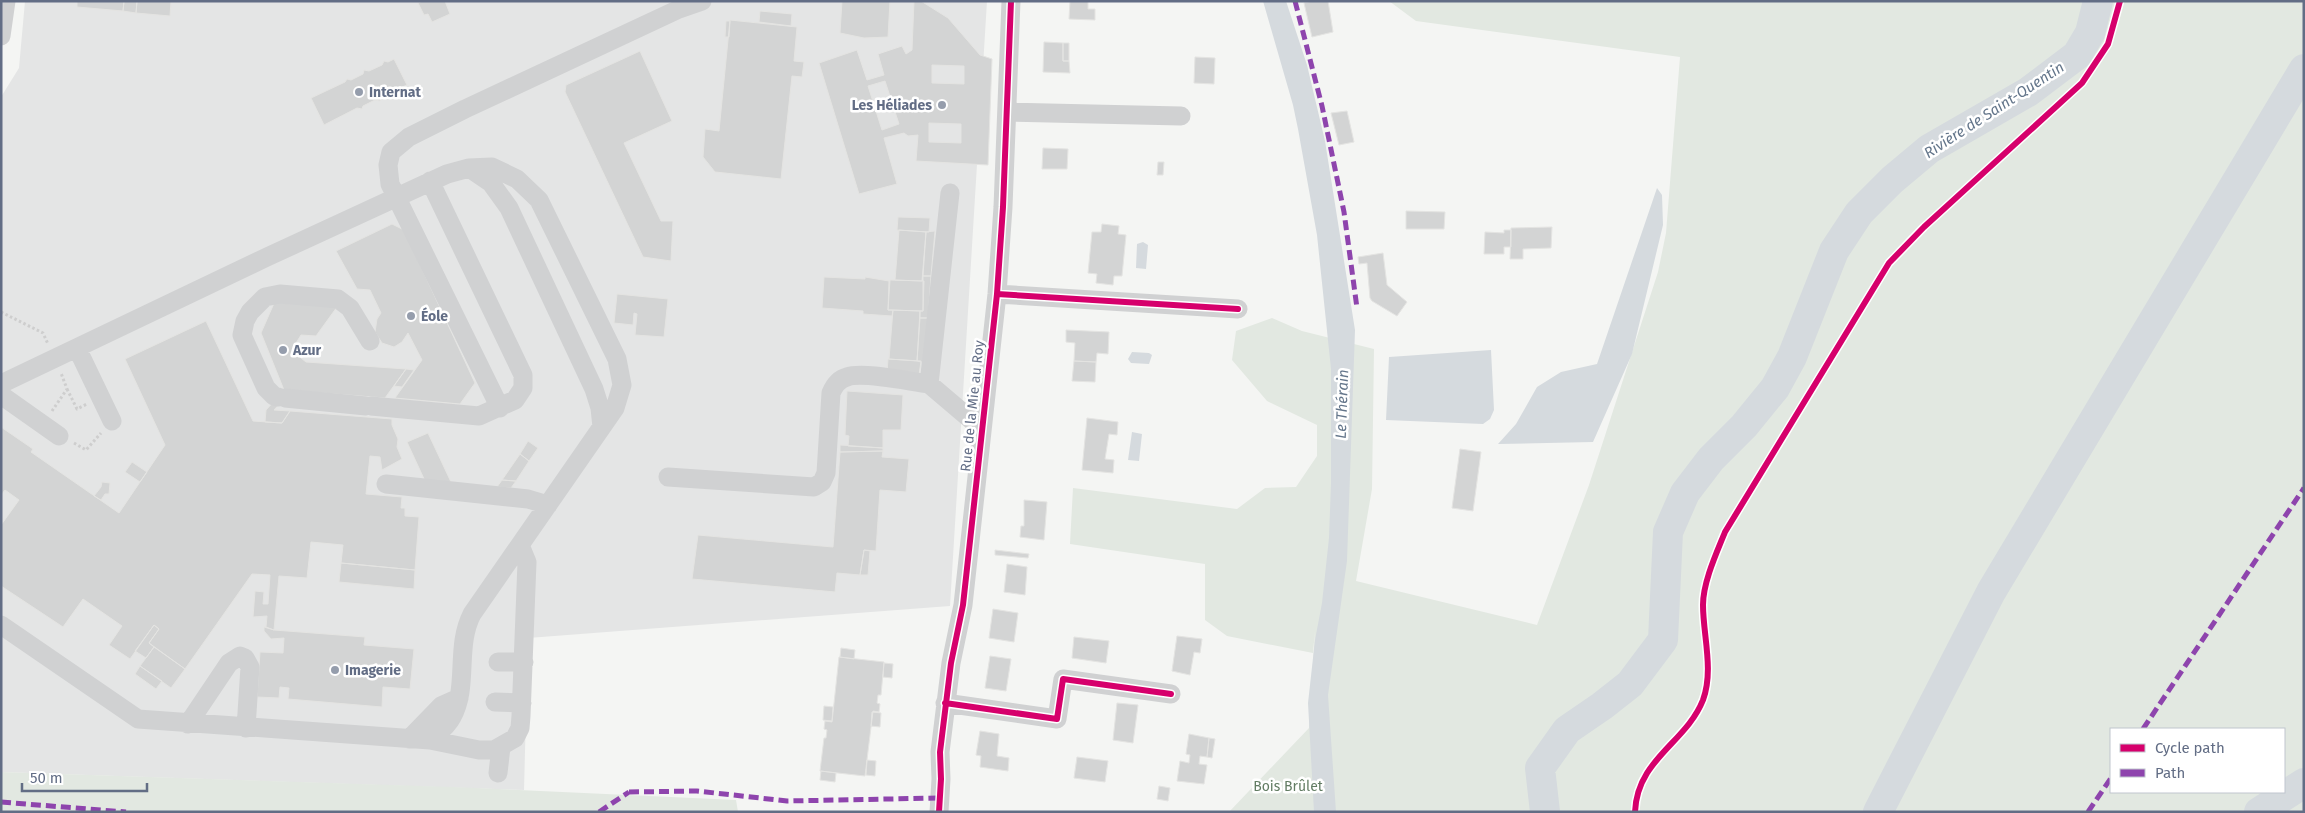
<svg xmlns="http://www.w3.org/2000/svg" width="2305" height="813" viewBox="0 0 2305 813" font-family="'Fira Sans',sans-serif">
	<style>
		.built { fill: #e4e5e5 }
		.green { fill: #e2e8e1; fill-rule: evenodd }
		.water { fill: #d5dade }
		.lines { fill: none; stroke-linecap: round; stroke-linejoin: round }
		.river { stroke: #d5dade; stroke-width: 30 }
		.building { fill: #d3d4d4; stroke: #e4e4e2; fill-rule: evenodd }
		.path { stroke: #cecece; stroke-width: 3; stroke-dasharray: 2.5 2.5; stroke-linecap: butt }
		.minor { stroke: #d0d1d2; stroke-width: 19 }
		.quiet { stroke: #8e44ad; stroke-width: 5; stroke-dasharray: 10 5; stroke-linecap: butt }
		.cycleway-casing { stroke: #fff; stroke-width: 9 }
		.cycleway { stroke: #d6006c; stroke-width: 6 }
		.poi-dot { fill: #959dac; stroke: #fff; stroke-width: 2 }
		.labels { text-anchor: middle; stroke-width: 5; stroke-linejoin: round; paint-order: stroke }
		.poi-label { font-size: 14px; font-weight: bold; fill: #626d85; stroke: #fff; text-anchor: start }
		.street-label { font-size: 14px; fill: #626d85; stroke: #fff }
		.park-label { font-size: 14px; fill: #627c63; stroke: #fff }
		.water-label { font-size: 15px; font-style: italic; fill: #63758a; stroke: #fff }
	</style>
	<rect width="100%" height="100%" fill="#f4f5f3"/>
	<!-- built -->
	<path class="built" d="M25 1H987L950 606 528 638 524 790 1 772V97L19 68Z"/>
	<!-- green -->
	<path class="green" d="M1389 1H2304V812H1229L1309 728 1315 631 1313 653 1227 636 1205 620V564L1070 544 1073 488 1237 509 1265 488 1296 487 1317 456V425L1267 401 1232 360 1236 331 1272 318 1302 331 1374 349 1372 489 1356 581 1537 625 1589 485 1658 272 1666 233 1680 57 1416 21ZM2111 729H2284V792H2111Z
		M1 772 453 787 736 800 738 812H1Z"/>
	<!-- water -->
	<path class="water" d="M1263 1H1286L1307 65 1325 141 1355 330 1347 561 1328 695 1336 812H1314L1308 703 1315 640 1322 603 1329 538 1331 483V369L1317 235 1298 129 1293 105Z
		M1657 188 1662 195 1663 225 1632 354 1593 442 1498 444 1516 424 1537 387 1561 372 1597 364Z
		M1143 242 1148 245 1146 269 1136 268 1137 244Z
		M1491 350 1494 410 1490 419 1483 424 1386 420 1389 357Z
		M1132 352 1149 353 1152 355 1149 364 1131 363 1128 359Z
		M1132 432 1142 434 1139 461 1128 460Z"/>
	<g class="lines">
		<!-- river -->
		<path class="river" d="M1545 812 1540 768 1567 730 1602 706 1630 684 1663 640 1668 532 1685 493 1711 459 1744 426 1775 388 1792 357 1834 251 1859 213 1892 180 1929 149 2028 92 2077 55 2090 33 2098 1
			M1878 812 1991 592 2304 69
			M2259 812 2304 783"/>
	</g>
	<!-- building -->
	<path class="building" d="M77 1H124L123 11 77 7Z
		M124 1H137L136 13 123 11Z
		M137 1H171L170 16 136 13Z
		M422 1H445L450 14 432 22 428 14 424 15 418 3Z
		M842 1H890L888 37 864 38 840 33Z
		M914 1H921L948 18 980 55 992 59 988 165 916 161 918 135 908 136 904 133 884 138 897 184 859 194 819 63 857 50 867 80 884 75 878 54 902 46 906 54 912 50ZM932 65 964 66V84L932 83ZM885 81 899 124 882 130 868 86ZM929 123 961 124V143L929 142Z
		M1070 1H1088V9H1095V20L1069 19Z
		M1313 1H1328L1333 32 1312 37 1304 3Z
		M760 11 792 14 791 26 759 22Z
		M730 20 797 27 794 61 804 62 802 77 792 76 781 179 715 172 703 157 705 129 719 131Z
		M726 21H730L729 37H725Z
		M1044 42 1063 43V61H1069L1070 73 1043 72Z
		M1063 43H1069V61H1063Z
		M640 51 672 121 624 143 661 221H673L671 261 643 257 565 92 566 85Z
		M1195 57 1215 58 1214 84 1194 83Z
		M394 59 407 85 400 88 399 93 394 91 382 97 380 101 375 100 363 106 362 109 357 108 324 125 311 98 345 82 347 79 351 80 363 74 364 70 369 71 382 65 384 61 388 62Z
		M1347 111 1354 142 1339 145 1331 113Z
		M1043 148 1068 149 1067 169H1042Z
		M1158 162H1164L1163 175H1157Z
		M1406 211 1445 212 1444 229H1406Z
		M898 217 930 218 929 232 897 230Z
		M392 224 404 230 475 383 460 404 395 398 422 360 408 333 402 342 394 347 382 343 375 332 377 319 381 313 370 290 357 289 336 251Z
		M1102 224 1119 226 1118 234 1126 235 1122 276H1114L1113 285 1096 283 1097 274 1088 273 1092 232H1101Z
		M1552 227 1551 248 1523 249V259H1510L1511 228Z
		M899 230 926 232 922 281 895 280Z
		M1504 230H1511V247H1504V254H1484L1485 232 1504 233Z
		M935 231 931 276H923L926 232Z
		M1383 253 1387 285 1407 302 1397 316 1372 301 1370 298 1367 263 1359 264 1358 257Z
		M923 276H931L928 318H920V311H923Z
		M824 277 865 279V277L889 281 888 310H893L892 316 863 314V311L822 308Z
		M890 280 924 281 923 311 888 310Z
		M617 294 668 299 664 337 635 335 637 314 634 313 633 325 614 323Z
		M275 301 337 307 316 336 301 335 296 343 301 358 306 362 406 369 385 398 284 390 261 333Z
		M893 310 920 311 917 361 889 359Z
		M920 318H928L925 363 917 361Z
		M206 321 253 421 282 423 290 411 392 419V425L398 439 397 447 402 459 382 470 380 457 370 456 366 494 402 497 401 508H405V516L419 517 415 570 341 563 343 545 311 542 307 578 279 576 274 630 266 627 267 616 253 617 255 591 264 592 263 604H268L270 575 252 574 185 669 149 643 159 629 154 625 130 659 109 645 122 626 83 599 63 627 1 586V525L19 500 5 490 1 495V427L33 449 31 452 119 513 165 445 125 359Z
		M1066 330 1109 332 1108 354 1097 353 1096 362 1074 361 1075 343 1066 342Z
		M888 359 921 361 919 375 887 373Z
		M1074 361 1096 362 1095 382 1072 381Z
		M406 369 414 370 402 387 394 386Z
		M284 390H292L274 410 290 411 282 423 265 422 266 410Z
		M847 391 903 395 901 430H883V448L848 446 849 436 845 435Z
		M1087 418 1118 422 1117 435 1109 434 1105 459 1114 460 1113 473 1082 470Z
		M428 433 451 482 425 481 407 442Z
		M528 441 538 448 529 461 520 454Z
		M840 445 883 448V451L840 452Z
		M1460 449 1481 452 1473 511 1452 508Z
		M883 451 882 457 909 459 906 492 880 490 876 551 864 550 860 575 837 573 835 592 692 579 698 535 833 547 840 452Z
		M520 454 529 461 516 481 502 480Z
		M132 462 147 472 140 482 125 472Z
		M502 480 516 481 511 488 497 487Z
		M102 482 110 483 109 494H105L101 500 94 496 101 487Z
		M1024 500 1047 502 1044 540 1020 537 1021 526H1024Z
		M864 550 870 551 868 575H860Z
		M995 550 1029 554 1028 558 995 555Z
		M341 563 415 570 414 589 339 582Z
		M1007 564 1027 567 1025 595 1004 592Z
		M993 609 1018 613 1014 642 989 638Z
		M154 625 159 629 149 643 154 647 146 658 135 651Z
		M264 627 274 630 365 637 364 645 414 649 410 689 383 687 382 707 288 699 289 688 280 687 279 698 257 697 260 652 283 653 284 638 271 639 264 631Z
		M1177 636 1202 639 1200 653 1194 652 1190 675 1172 671Z
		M1074 637 1109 641 1106 663 1072 658Z
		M154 647 185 669 171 688 140 666Z
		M841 648 855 650 854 659 840 657Z
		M990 656 1011 659 1006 691 985 688Z
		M839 657 884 662 881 695H878L877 703 880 704 879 712 873 711 865 776 820 771 824 738H826L827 730 824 729 825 721 832 722Z
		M884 663 893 664 892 678 883 677Z
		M140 666 162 681 156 689 135 674Z
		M1117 703 1138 705 1133 743 1113 740Z
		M824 706 833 707 832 721 823 720Z
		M872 712 881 713 880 727 871 726Z
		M980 731 999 734 997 756 1009 758 1008 771 980 767 981 756 976 755Z
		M1189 734 1209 738 1207 757 1200 756 1199 764 1207 765 1204 784 1177 781 1180 761 1189 763 1190 755 1186 754Z
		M1209 738 1215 739 1212 758 1207 757Z
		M1077 757 1108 761 1105 782 1074 778Z
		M867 760 876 761 875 776 866 775Z
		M821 771 836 773 835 782 820 780Z
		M1159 786 1170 788 1168 801 1157 799Z"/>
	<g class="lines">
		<!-- path -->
		<path class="path" d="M1 312 43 333 48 344
			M67 389 77 409 87 404
			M52 411 67 389 61 373
			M74 443 86 450 101 433"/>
		<!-- minor -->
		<path class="minor" d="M1 36 6 1
			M1007 112 1181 116
			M469 168 491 183 509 208 594 389 600 408 602 427
			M950 193 929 384 982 429
			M997 294 1238 309
			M77 348 112 421
			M1 384 267 257 447 174 469 168 492 167 517 179 539 200 617 359 622 385 615 408 472 614C455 647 469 686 452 717 447 727 438 733 430 740
			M1 395 59 436
			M278 397 274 396 266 388 242 335 245 321 250 312 265 297 280 294 338 299 350 308 370 341
			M285 398 366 406
			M371 406 479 416 515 400 523 388V375L430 181
			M500 408 390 184 388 165 391 152 409 137 465 109 679 9 702 1
			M668 477 814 487 822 482 826 473 831 393C834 386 839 379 847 377 863 371 911 382 929 384
			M386 484 528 499 548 505
			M1 625 138 719 430 740 479 750H494L515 738 520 728 521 716 527 562 520 545
			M498 662H524
			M495 702 522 703
			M945 703 1057 719 1063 679 1171 694
			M188 724 229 663 240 656 245 658 250 667 246 728
			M409 739 441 706 459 698
			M498 773 501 747
			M939 812 941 779 940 752 951 663 963 605 997 294 1003 207 1011 1"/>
		<!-- quiet -->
		<path class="quiet" d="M1295 1 1322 106 1344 212 1357 308
			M2143 729 2304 488
			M629 792 697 791 787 801 940 798
			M1 802 126 812
			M599 812 629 792
			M2088 812 2111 778"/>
		<!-- cycleway casing -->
		<g class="cycleway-casing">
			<path id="cycleway" d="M997 294 1238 309
				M945 703 1057 719 1063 679 1171 694
				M939 812 941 779 940 752 951 663 963 605 997 294 1003 207 1011 1
				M1635 812C1637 759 1686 743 1703 700 1714 670 1703 635 1703 605 1703 582 1717 552 1725 532L1889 263 1924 227 2082 83 2108 44 2120 1"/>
		</g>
		<!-- cycleway -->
		<use href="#cycleway" class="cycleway"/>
	</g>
	<!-- markers -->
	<g class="poi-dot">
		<circle cx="359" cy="92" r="5"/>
		<circle cx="942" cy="105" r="5"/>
		<circle cx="411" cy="316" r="5"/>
		<circle cx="283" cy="350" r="5"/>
		<circle cx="335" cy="670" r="5"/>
	</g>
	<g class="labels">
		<!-- poi labels -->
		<g class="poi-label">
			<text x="369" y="97">Internat</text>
			<text x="932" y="110" text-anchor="end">Les Héliades</text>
			<text x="421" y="321">Éole</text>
			<text x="293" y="355">Azur</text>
			<text x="345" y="675">Imagerie</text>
		</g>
		<!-- street labels -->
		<g class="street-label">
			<text transform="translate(972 406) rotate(-84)" y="5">Rue de la Mie au Roy</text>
		</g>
		<!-- park labels -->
		<g class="park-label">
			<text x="1288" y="791">Bois Brûlet</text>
		</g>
		<!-- water labels -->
		<g class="water-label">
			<text transform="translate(1994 110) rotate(-33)" y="5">Rivière de Saint-Quentin</text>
			<text transform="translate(1342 404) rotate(-88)" y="5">Le Thérain</text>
		</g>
	</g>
	<!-- border -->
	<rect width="2305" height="813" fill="none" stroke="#626d85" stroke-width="5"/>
	<!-- legend -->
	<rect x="2110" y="728" width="175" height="65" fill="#ffffff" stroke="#c0c5ce"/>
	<rect x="2120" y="744" width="25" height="8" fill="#d6006c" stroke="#c0c5ce"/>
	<text x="2155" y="753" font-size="15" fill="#626d85">Cycle path</text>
	<rect x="2120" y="769" width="25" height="8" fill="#8e44ad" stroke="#c0c5ce"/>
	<text x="2155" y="778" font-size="15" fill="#626d85">Path</text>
	<!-- scale -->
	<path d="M22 783v8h125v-8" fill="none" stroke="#626d85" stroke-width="2.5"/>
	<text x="30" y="783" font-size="15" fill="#626d85" stroke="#ffffff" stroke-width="4" paint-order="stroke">50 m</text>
</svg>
